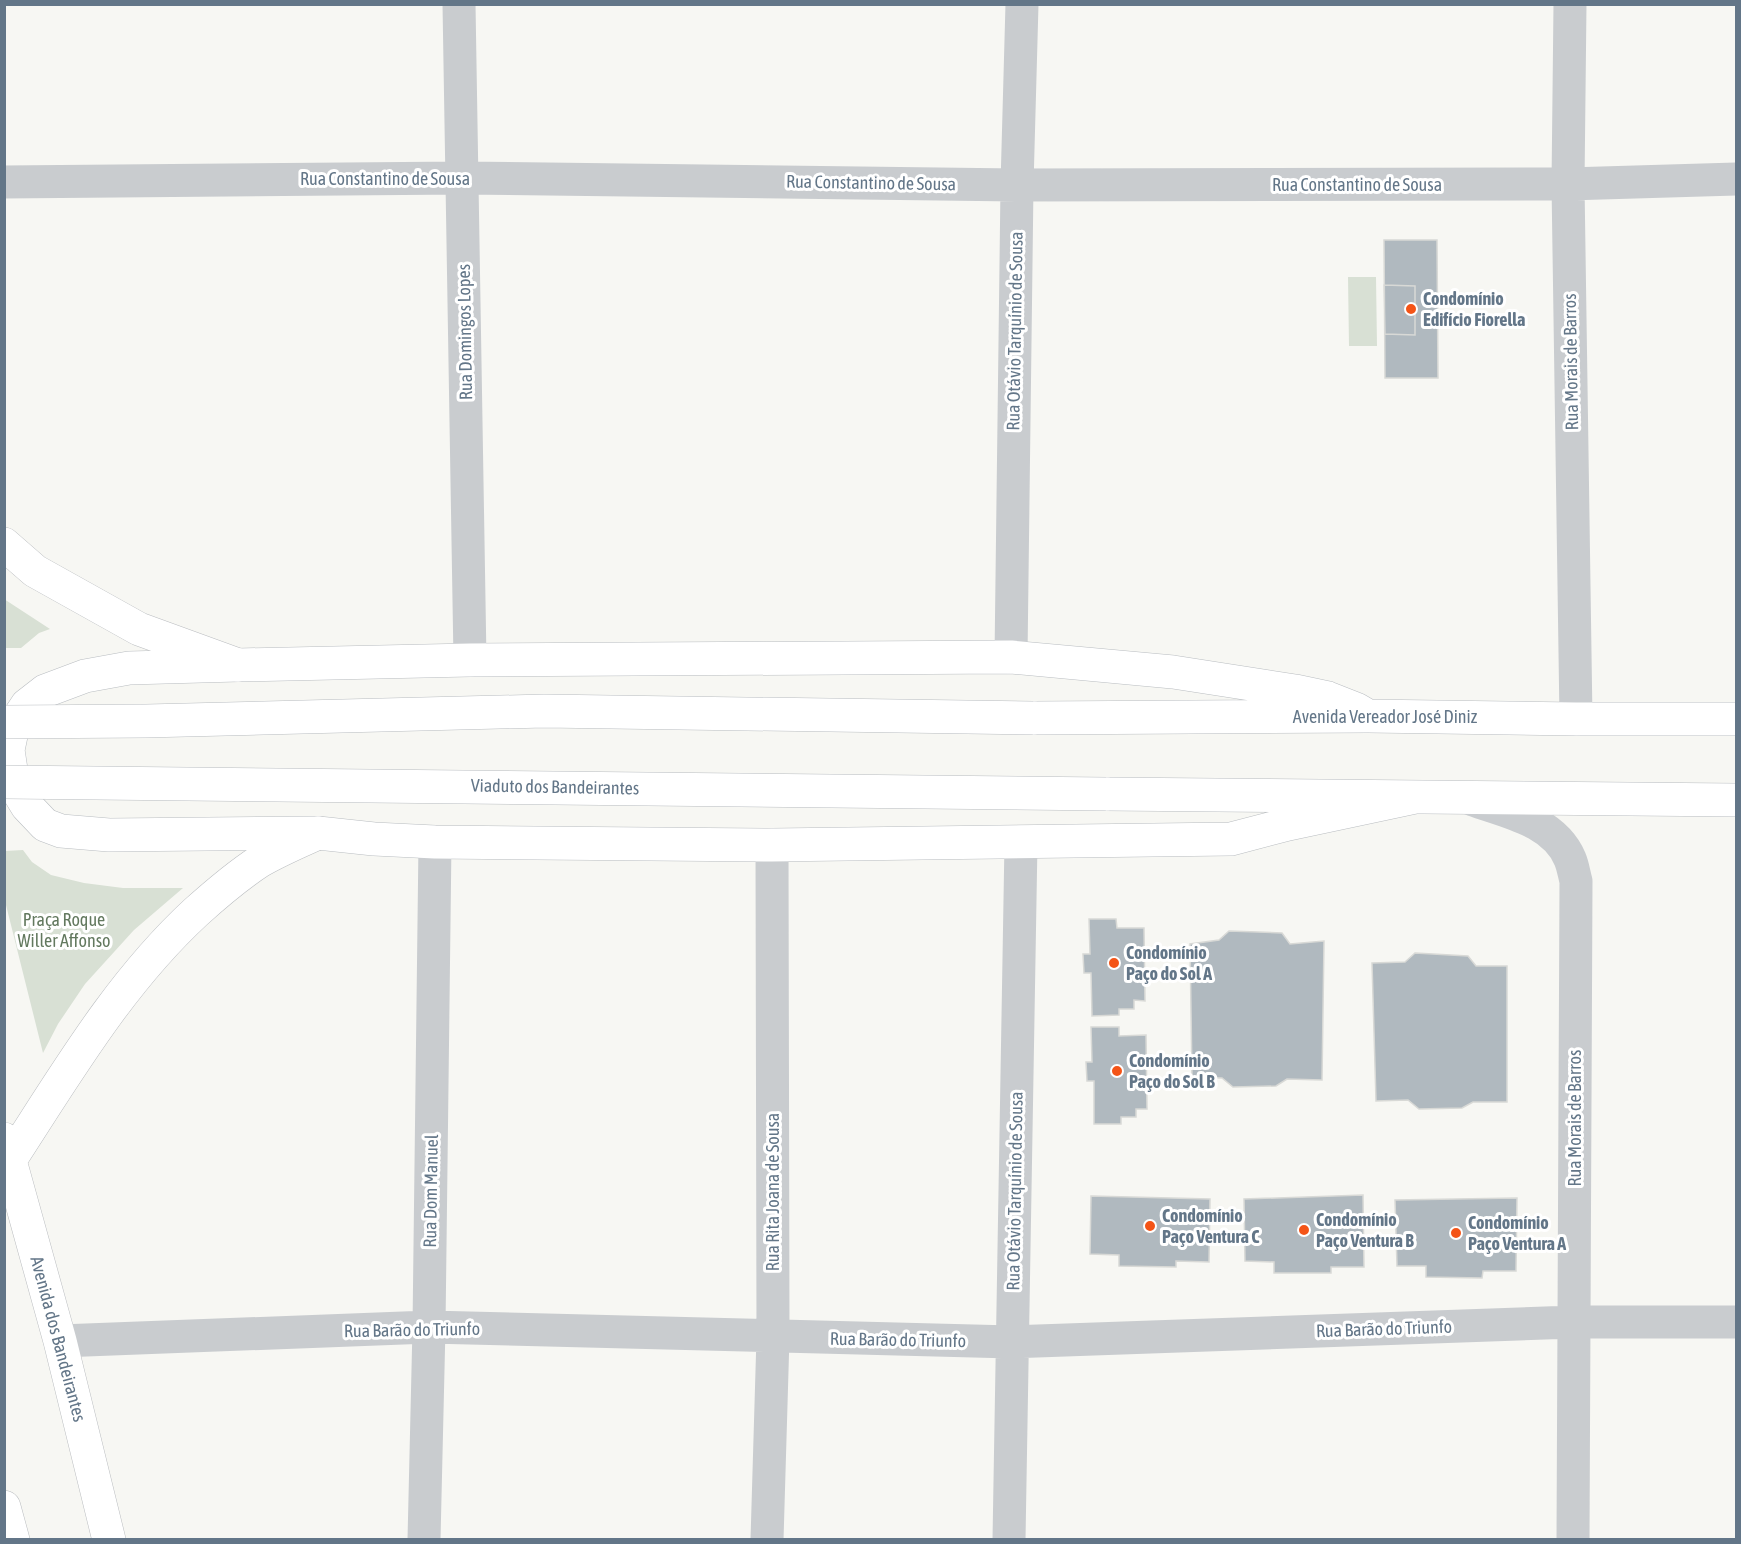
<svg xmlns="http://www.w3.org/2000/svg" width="1741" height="1544" viewBox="0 0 1741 1544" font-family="'Asap Condensed',sans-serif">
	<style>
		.green { fill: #d8e0d4 }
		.building { fill: #b0b9bf; stroke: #d8d9d6; stroke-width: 1.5 }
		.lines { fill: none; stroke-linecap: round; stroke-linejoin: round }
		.major-casing { stroke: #b9bdc1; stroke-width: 34 }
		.highway-casing { stroke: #babdc0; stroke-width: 34 }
		.minor { stroke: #c9cccf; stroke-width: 33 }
		.major { stroke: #fff; stroke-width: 33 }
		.highway { stroke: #fff; stroke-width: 33 }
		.major-bridge-casing { stroke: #b9bdc1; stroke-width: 34; stroke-linecap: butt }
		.major-bridge { stroke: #fff; stroke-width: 33 }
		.poi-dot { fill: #f45417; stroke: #fff; stroke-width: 2 }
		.labels { text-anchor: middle; stroke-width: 6; stroke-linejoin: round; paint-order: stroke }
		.street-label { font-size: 18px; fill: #637688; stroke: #fff }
		.poi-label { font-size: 18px; font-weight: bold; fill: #637688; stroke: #fff; text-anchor: start }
		.park-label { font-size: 18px; fill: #63795f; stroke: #fff }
	</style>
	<rect width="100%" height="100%" fill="#f7f7f3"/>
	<!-- green -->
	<path class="green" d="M1348 277H1376L1377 346H1349Z
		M4 599 50 629 39 633 21 648H5Z
		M23 850 32 862 51 875 84 883 123 888H183L134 930 85 984 58 1024 43 1053 5 901V851Z"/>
	<!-- building -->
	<path class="building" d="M1384 240H1437L1438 378H1385Z
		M1384 285 1415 286V335L1385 334Z
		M1089 919H1116L1117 928H1144L1145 1001 1134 1000V1009H1119V1015L1092 1016 1091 973H1084L1083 954H1090Z
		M1229 931 1282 933 1290 944 1324 941 1322 1080 1287 1079 1276 1086 1233 1087 1222 1078 1192 1077 1190 944 1219 940Z
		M1415 953 1468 956 1476 966H1507V1102H1473L1462 1108 1419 1109 1408 1100 1376 1101 1372 963 1405 962Z
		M1091 1027H1119V1036L1146 1035 1147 1109H1136V1117H1121V1124H1094V1081H1087L1086 1062H1092Z
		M1363 1195 1364 1267H1331V1273H1274V1262L1245 1261 1244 1199Z
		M1091 1196 1210 1199 1209 1262 1176 1261V1267L1119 1266V1255L1090 1254Z
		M1517 1198 1516 1271H1483L1482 1278 1426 1277V1266H1397L1395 1200Z"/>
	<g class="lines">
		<!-- major casing -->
		<g class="major-casing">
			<path id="major" d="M1368 716 1356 709 1328 698 1295 691 1173 672 1011 657 470 660 238 665 129 668 85 676 45 691 27 705 13 726 8 750 13 783 27 806 45 825 61 831 109 835 318 833 374 839 435 842 772 845 1231 839 1288 824 1415 797
				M1033 718 1368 716 1576 719H1736
				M1106 794 1736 800"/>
		</g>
		<!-- highway casing -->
		<g class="highway-casing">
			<path id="highway" d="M4 544 35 571 139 629 238 665
				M4 1139 60 1341 109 1540
				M10 1160C66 1074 119 983 196 912 216 894 237 876 260 861 279 850 298 842 318 833
				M4 1507 13 1540"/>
		</g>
		<!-- minor -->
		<path class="minor" d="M459 4 470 660
			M1570 4 1568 184 1576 719
			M4 182 462 178 1017 185 1568 184 1736 179
			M1011 657 1017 185 1022 4
			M1473 800C1507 812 1554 821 1570 859 1573 866 1574 874 1576 881L1573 1540
			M60 1341 429 1327 1012 1342 1573 1322H1736
			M424 1540 429 1327 435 842
			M767 1540 773 1337 772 845
			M1009 1540 1021 842"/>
		<!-- major -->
		<use href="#major" class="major"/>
		<!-- highway -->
		<use href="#highway" class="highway"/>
		<!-- major-bridge casing -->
		<g class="major-bridge-casing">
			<path id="major-bridge" d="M4 722 146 721 544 711 1033 718
				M4 782 1106 794"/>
		</g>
		<!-- major-bridge -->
		<use href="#major-bridge" class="major-bridge"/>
	</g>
	<!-- markers -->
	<g class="poi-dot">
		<circle cx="1411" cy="309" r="6"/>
		<circle cx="1114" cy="963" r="6"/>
		<circle cx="1117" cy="1071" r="6"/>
		<circle cx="1150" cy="1226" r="6"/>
		<circle cx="1304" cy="1230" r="6"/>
		<circle cx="1456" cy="1233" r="6"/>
	</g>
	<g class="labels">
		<!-- street labels -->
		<g class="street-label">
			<text x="385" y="185">Rua Constantino de Sousa</text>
			<text transform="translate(871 183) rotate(1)" y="6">Rua Constantino de Sousa</text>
			<text x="1357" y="191">Rua Constantino de Sousa</text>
			<text transform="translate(1015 331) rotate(-89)" y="6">Rua Otávio Tarquínio de Sousa</text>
			<text transform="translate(465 332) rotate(-91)" y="6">Rua Domingos Lopes</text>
			<text transform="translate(1571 362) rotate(-91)" y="6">Rua Morais de Barros</text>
			<text x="1385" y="723">Avenida Vereador José Diniz</text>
			<text transform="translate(555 787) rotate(1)" y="6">Viaduto dos Bandeirantes</text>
			<text transform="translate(1575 1118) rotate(-90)" y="6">Rua Morais de Barros</text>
			<text transform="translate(431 1191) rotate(-89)" y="6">Rua Dom Manuel</text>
			<text transform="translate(1015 1191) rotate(-89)" y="6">Rua Otávio Tarquínio de Sousa</text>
			<text transform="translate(773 1192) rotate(-90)" y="6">Rua Rita Joana de Sousa</text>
			<text transform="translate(1384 1329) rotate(-2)" y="6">Rua Barão do Triunfo</text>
			<text transform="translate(412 1330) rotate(-1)" y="6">Rua Barão do Triunfo</text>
			<text transform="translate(58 1339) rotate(75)" y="6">Avenida dos Bandeirantes</text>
			<text transform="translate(898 1340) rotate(1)" y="6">Rua Barão do Triunfo</text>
		</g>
		<!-- poi labels -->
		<g class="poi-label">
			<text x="1423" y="305">Condomínio<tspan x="1423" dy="21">Edifício Fiorella</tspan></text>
			<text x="1126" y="959">Condomínio<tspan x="1126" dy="21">Paço do Sol A</tspan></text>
			<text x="1129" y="1067">Condomínio<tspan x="1129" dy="21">Paço do Sol B</tspan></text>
			<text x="1162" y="1222">Condomínio<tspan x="1162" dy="21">Paço Ventura C</tspan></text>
			<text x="1316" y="1226">Condomínio<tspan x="1316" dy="21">Paço Ventura B</tspan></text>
			<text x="1468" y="1229">Condomínio<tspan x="1468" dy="21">Paço Ventura A</tspan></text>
		</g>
		<!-- park labels -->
		<g class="park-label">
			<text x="64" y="926">Praça Roque<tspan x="64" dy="21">Willer Affonso</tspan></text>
		</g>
	</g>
	<!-- border -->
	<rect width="1741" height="1544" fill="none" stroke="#637688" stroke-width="12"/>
</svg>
